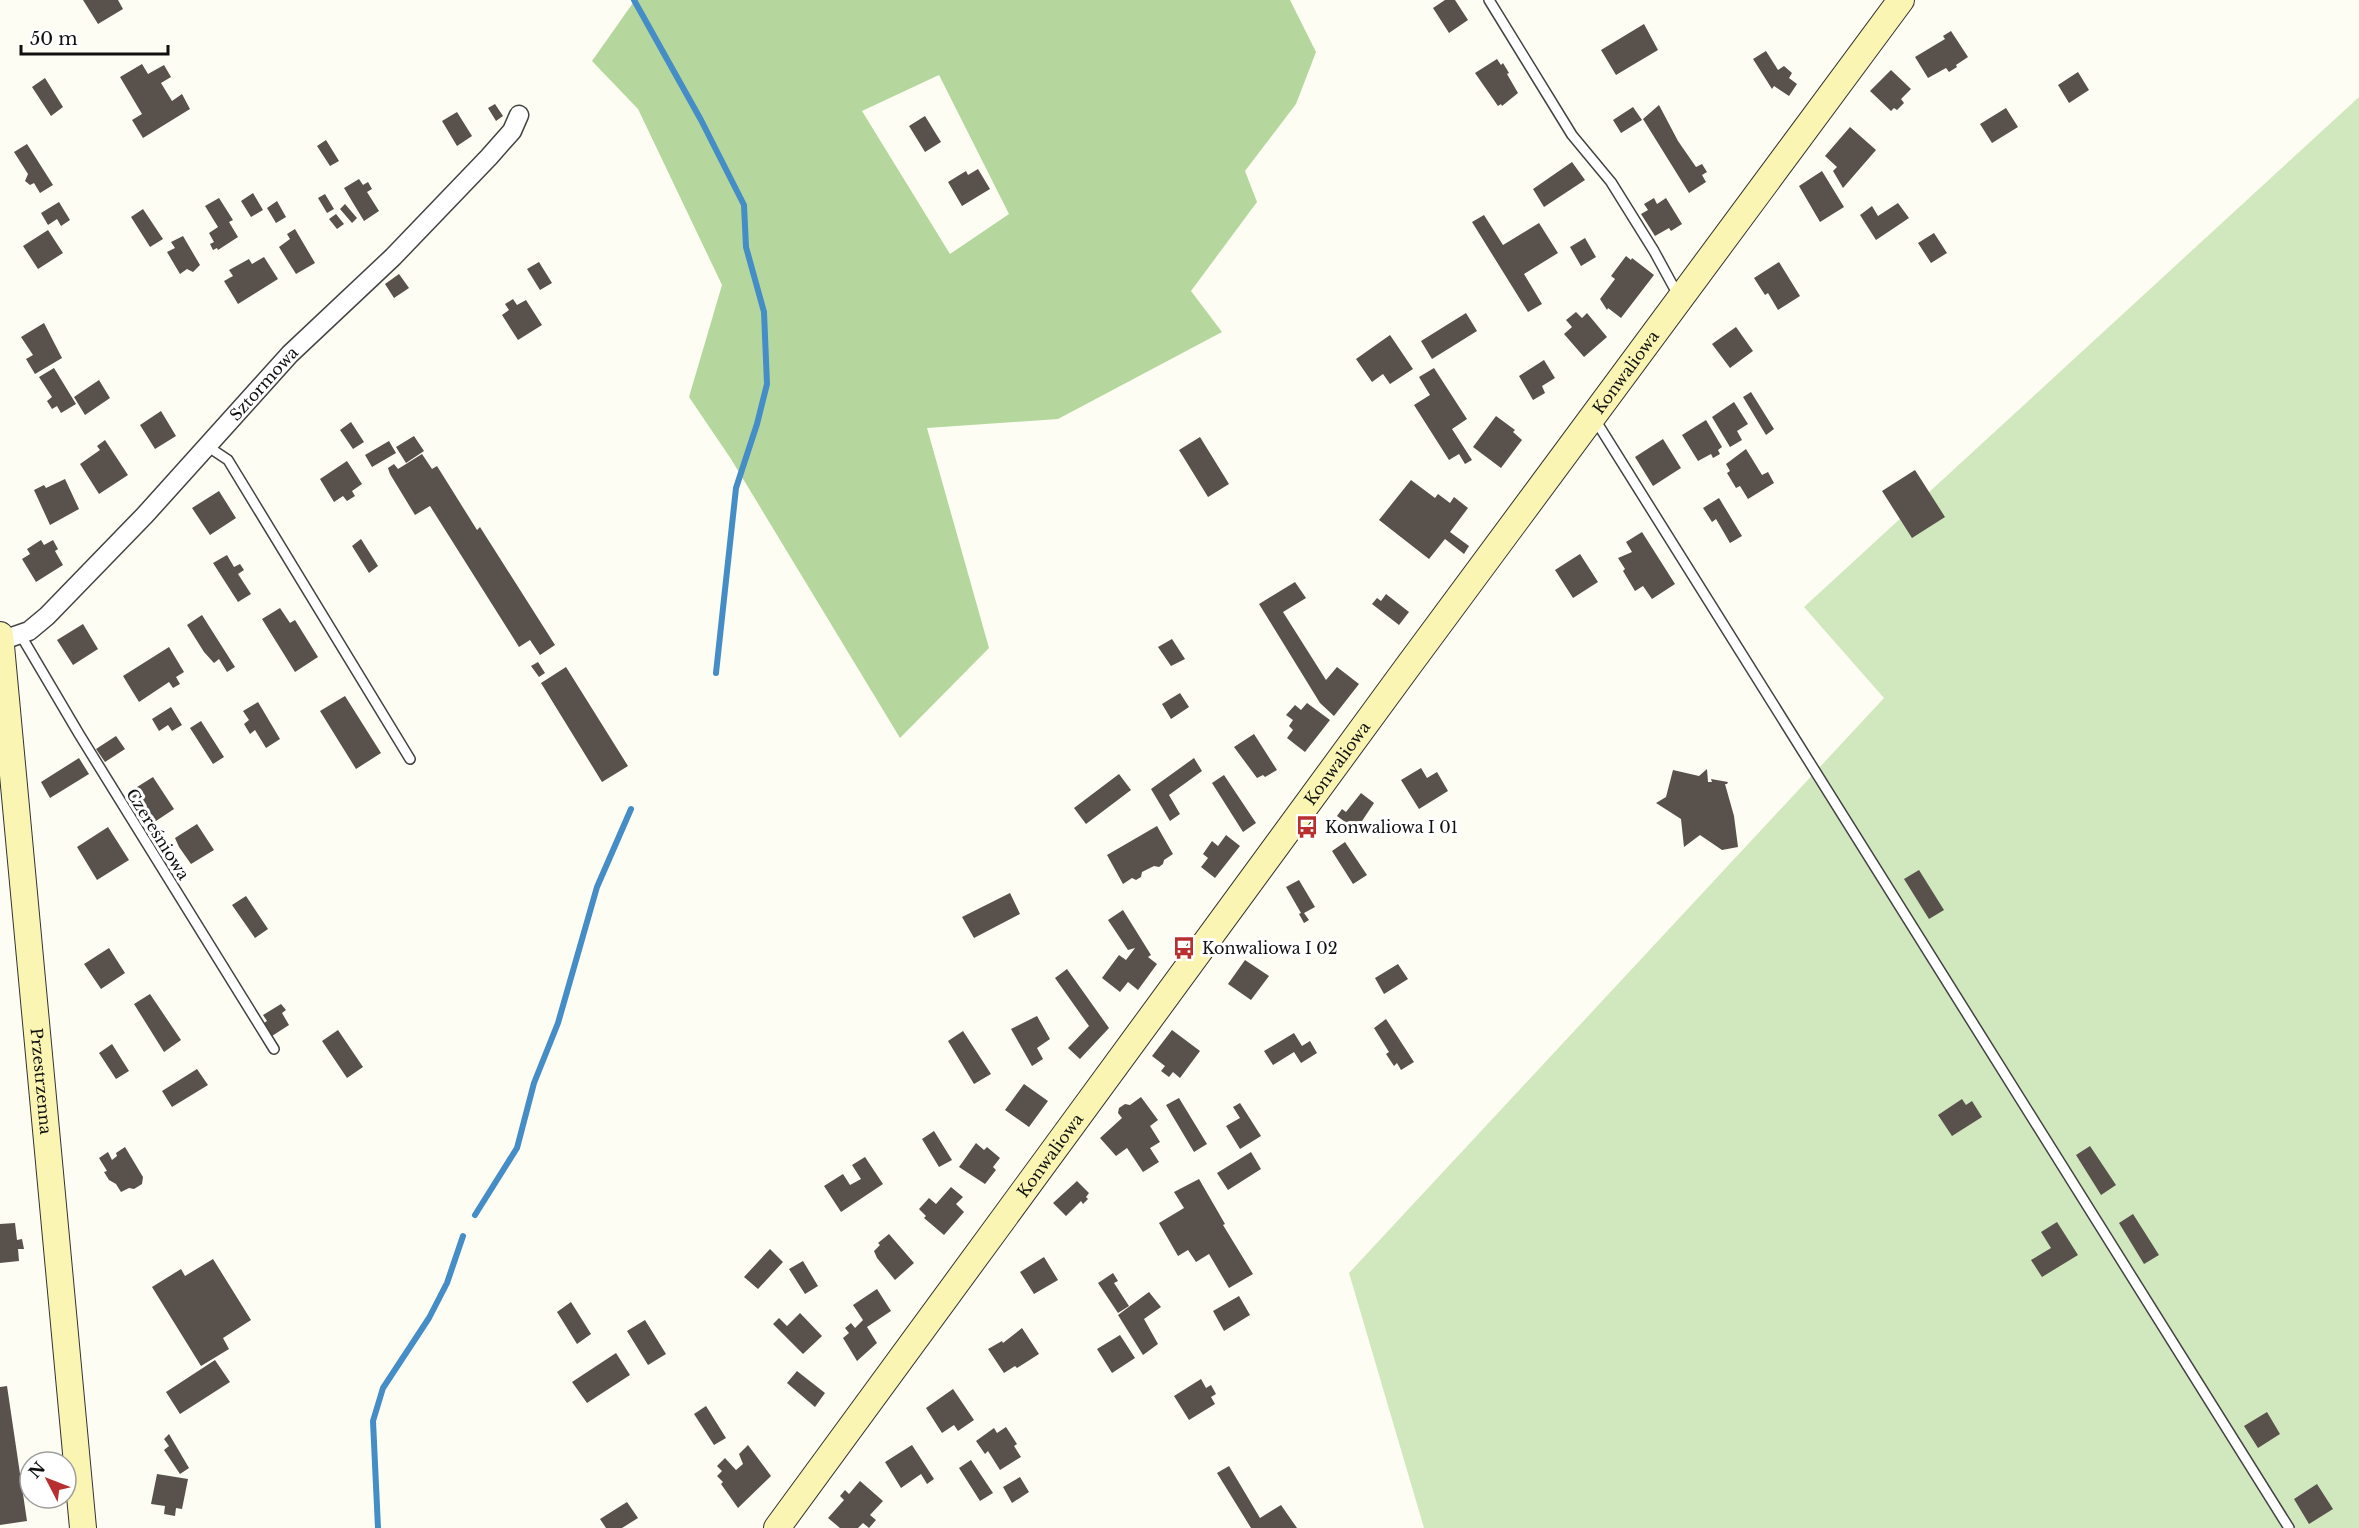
<svg xmlns="http://www.w3.org/2000/svg" width="2359" height="1528" viewBox="0 0 2359 1528" font-family="'Libre Baskerville',serif">
	<style>
		.green { fill: #d1e8be }
		.forest { fill: #b5d79e; fill-rule: evenodd }
		.lines { fill: none; stroke-linecap: round; stroke-linejoin: round }
		.stream { stroke: #458dc6; stroke-width: 6 }
		.building { fill: #58514c }
		.lane-casing { stroke: #434343; stroke-width: 12 }
		.street-casing { stroke: #434343; stroke-width: 21 }
		.secondary-casing { stroke: #323232; stroke-width: 28 }
		.lane { stroke: #fff; stroke-width: 9 }
		.street { stroke: #fff; stroke-width: 18 }
		.secondary { stroke: #faf5b2; stroke-width: 26 }
		.labels { text-anchor: middle; stroke-width: 6; stroke-linejoin: round; paint-order: stroke }
		.street-label { font-size: 16px; fill: #101010; stroke: #fff }
		.poi-label { font-size: 16px; fill: #101010; stroke: #fff; text-anchor: start }
	</style>
	<rect width="100%" height="100%" fill="#fefdf3"/>
	<!-- green -->
	<path class="green" d="M2359 97V1528H1424L1349 1273 1884 698 1804 607Z"/>
	<!-- forest -->
	<path class="forest" d="M635 0H1290L1316 52 1296 104 1245 171 1257 202 1191 291 1222 332 1058 419 927 428 989 648 900 738 731 459 689 397 722 285 638 109 592 61ZM939 75 1009 214 950 254 862 111Z"/>
	<g class="lines">
		<!-- stream -->
		<path class="stream" d="M634 0 701 120 744 205 746 247 764 312 767 384 757 424 736 488 716 673
			M475 1215 517 1148 534 1083 558 1023 597 887 631 809
			M378 1528 373 1421 383 1388 429 1318 447 1283 463 1236"/>
	</g>
	<!-- building -->
	<path class="building" d="M83 0H118L123 9 98 24Z
		M1445 0H1455L1468 20 1449 33 1433 8Z
		M1644 24 1658 50 1616 75 1601 50Z
		M1951 31 1968 57 1956 65 1957 67 1949 72 1946 68 1928 78 1915 57 1945 39 1943 36Z
		M1766 51 1778 70 1784 66 1792 73 1789 78 1797 84 1789 96 1774 86 1772 89 1753 59Z
		M1497 59 1501 65 1503 63 1509 73 1507 74 1518 93 1502 106 1501 104 1498 106 1475 73Z
		M142 64 148 74 164 65 171 77 161 83 172 101 182 94 190 109 143 138 132 120 142 114 120 77Z
		M1891 70 1911 89 1901 99 1904 103 1897 110 1894 108 1891 111 1870 91Z
		M2078 72 2089 90 2069 103 2058 85Z
		M45 78 63 107 51 116 32 87Z
		M495 104 503 116 496 121 488 108Z
		M1659 105 1678 141 1696 167 1702 164 1707 172 1702 175 1706 182 1689 193 1643 119Z
		M1633 107 1642 120 1621 133 1613 120Z
		M2006 108 2018 127 1992 143 1980 124Z
		M457 112 472 136 457 146 442 121Z
		M925 116 941 142 925 152 909 126Z
		M1850 127 1876 150 1843 188 1833 171 1837 167 1825 156Z
		M326 140 339 161 330 166 317 146Z
		M27 144 53 185 40 193 34 183 30 185 25 181 28 174 14 152Z
		M1572 162 1585 180 1544 207 1533 189Z
		M978 169 990 189 962 206 948 182 966 171 968 175Z
		M1822 171 1844 207 1820 222 1799 186Z
		M359 179 363 185 368 182 372 189 367 192 379 211 364 221 344 188Z
		M253 193 263 210 251 217 241 201Z
		M325 194 334 209 327 213 318 198Z
		M219 198 233 220 229 222 238 237 218 250 217 248 213 250 210 244 214 242 209 233 218 227 205 206Z
		M1654 198 1657 204 1666 198 1682 224 1671 231 1669 228 1655 236 1641 214 1648 210 1644 204Z
		M277 201 286 217 276 223 267 208Z
		M59 202 70 220 61 226 57 219 48 225 41 213Z
		M1898 203 1909 218 1876 240 1860 215 1872 206 1878 216Z
		M345 204 357 218 352 223 340 209Z
		M143 209 163 239 150 247 131 217Z
		M336 214 344 224 337 229 329 219Z
		M1484 215 1503 245 1539 223 1558 253 1524 274 1542 304 1528 312 1472 222Z
		M295 229 315 263 296 274 279 247 290 239 287 234Z
		M48 230 63 253 38 269 23 246Z
		M1934 233 1947 253 1931 263 1918 243Z
		M183 236 200 265 193 272 187 269 180 274 167 252 175 248 171 242Z
		M1585 238 1596 257 1581 266 1570 247Z
		M1626 256 1631 260 1632 258 1654 275 1621 318 1608 308 1607 310 1600 299 1615 279 1611 276Z
		M264 257 278 279 238 304 224 281 233 276 229 270 249 259 252 264Z
		M539 262 552 283 540 290 527 269Z
		M1779 262 1800 296 1778 310 1768 293 1765 295 1754 278Z
		M399 274 409 288 394 298 385 284Z
		M513 299 517 305 526 300 542 325 518 340 502 315 509 310 505 304Z
		M1576 312 1582 318 1587 313 1607 337 1584 357 1564 334 1572 327 1566 320Z
		M1466 313 1477 331 1432 359 1421 341Z
		M44 323 62 358 35 374 26 359 33 355 21 337Z
		M1736 327 1753 351 1730 368 1712 344Z
		M1390 335 1413 369 1390 384 1383 374 1372 382 1356 359Z
		M1544 360 1555 378 1542 386 1545 393 1533 400 1519 376Z
		M54 368 76 404 61 413 57 406 52 409 47 401 52 397 39 377Z
		M1434 368 1467 419 1452 429 1472 460 1465 464 1459 454 1449 460 1414 405 1430 395 1419 377Z
		M99 380 110 398 85 415 74 397Z
		M1751 392 1774 429 1766 435 1743 397Z
		M1734 402 1748 424 1737 431 1742 440 1730 447 1712 417Z
		M161 411 176 436 155 449 140 425Z
		M1496 416 1515 430 1513 432 1522 440 1501 468 1473 447Z
		M1706 420 1722 447 1718 450 1720 454 1713 458 1711 454 1698 461 1682 435Z
		M351 422 364 442 353 449 340 430Z
		M414 436 424 451 406 463 396 447Z
		M1200 437 1229 484 1208 497 1179 450Z
		M1663 439 1681 468 1653 486 1635 457Z
		M105 440 128 475 99 494 80 464 100 450 97 446Z
		M389 441 396 453 372 467 365 455Z
		M1746 449 1762 475 1768 472 1774 483 1748 499 1740 486 1736 488 1727 473 1730 471 1726 464Z
		M422 454 432 469 437 466 477 530 480 527 555 645 540 655 530 640 519 647 430 506 415 515 390 474 388 468 394 464 398 469Z
		M347 461 362 484 352 491 355 496 347 501 343 496 334 502 320 479Z
		M1915 470 1945 517 1912 538 1882 491Z
		M65 479 79 509 50 525 34 490 44 485 46 488Z
		M1411 480 1435 498 1438 494 1450 503 1454 497 1468 508 1450 532 1469 546 1464 554 1445 539 1429 559 1379 520Z
		M219 491 236 518 210 535 192 508Z
		M1719 498 1742 536 1730 543 1716 519 1712 522 1703 508Z
		M1642 532 1675 584 1652 599 1643 586 1635 591 1623 571 1625 569 1618 558 1632 552 1626 542Z
		M361 539 378 566 369 573 352 546Z
		M41 540 44 545 53 540 58 549 55 551 63 565 36 582 22 559 30 554 27 549Z
		M1580 554 1598 582 1573 598 1555 570Z
		M227 555 234 567 240 564 244 570 238 574 251 594 238 602 213 563Z
		M1295 582 1306 598 1283 612 1326 680 1337 667 1359 684 1334 716 1320 703 1259 604Z
		M1386 594 1409 612 1399 625 1372 604 1377 598 1381 601Z
		M280 608 290 623 295 620 318 657 295 672 262 619Z
		M202 615 235 667 227 672 219 659 214 663 204 652 187 625Z
		M83 624 98 649 73 665 57 640Z
		M1172 639 1185 659 1171 666 1158 647Z
		M169 647 184 672 176 677 180 684 173 688 169 682 139 702 123 676Z
		M538 662 545 673 539 677 531 666Z
		M566 667 628 766 602 782 541 683Z
		M1180 693 1189 707 1171 719 1162 704Z
		M345 696 381 753 356 769 320 711Z
		M258 702 280 739 266 748 255 730 250 734 244 724 249 720 243 711Z
		M1307 703 1330 720 1305 752 1287 738 1293 730 1289 726 1293 720 1286 715 1295 705 1301 710Z
		M171 707 182 725 172 731 168 725 159 731 152 719Z
		M201 721 224 757 213 764 190 728Z
		M1254 734 1277 770 1265 777 1263 775 1257 778 1234 747Z
		M116 736 125 749 105 762 96 749Z
		M79 758 89 774 50 798 41 782Z
		M1194 758 1202 771 1169 795 1180 814 1170 821 1151 789Z
		M1421 768 1427 778 1437 772 1448 791 1419 809 1401 780Z
		M1707 769 1708 782H1712L1711 779 1728 782 1727 784H1725L1734 816 1738 847 1722 850 1700 835 1684 847 1681 819 1656 803 1666 797 1673 770 1699 776Z
		M1119 774 1131 790 1086 824 1074 808Z
		M1224 775 1256 823 1243 832 1212 783Z
		M153 777 174 809 150 825 129 792Z
		M1361 793 1374 803 1356 830 1337 816 1342 809 1346 812Z
		M197 824 214 850 191 864 179 847 175 838Z
		M1157 826 1173 854 1164 860 1163 864 1159 867 1154 866 1142 872 1141 877 1136 880 1132 878 1123 884 1107 855Z
		M108 827 129 860 97 880 77 847Z
		M1226 835 1240 846 1215 878 1201 867 1208 858 1203 854 1212 841 1218 846Z
		M1345 842 1367 875 1353 884 1332 851Z
		M1919 870 1944 910 1929 919 1904 879Z
		M1299 880 1315 907 1304 913 1309 920 1304 923 1299 914 1301 913 1286 887Z
		M1010 893 1020 914 974 938 962 917Z
		M246 896 268 929 255 938 232 905Z
		M1123 910 1151 955 1148 957 1157 964 1138 990 1128 982 1120 992 1102 978 1119 955 1126 960 1135 948 1128 950 1108 920Z
		M109 948 125 973 101 989 84 964Z
		M1245 960 1269 976 1251 1000 1228 984Z
		M1398 964 1408 979 1384 994 1375 978Z
		M1067 969 1109 1028 1080 1059 1068 1048 1089 1026 1055 978Z
		M150 994 181 1040 164 1052 134 1004Z
		M281 1004 286 1010 282 1013 289 1025 272 1036 264 1023 267 1021 263 1015Z
		M1037 1016 1050 1039 1037 1048 1043 1059 1032 1066 1011 1029Z
		M1386 1019 1414 1062 1401 1070 1397 1063 1394 1066 1386 1054 1389 1052 1374 1028Z
		M338 1030 363 1067 347 1078 322 1041Z
		M1172 1030 1200 1051 1180 1078 1173 1072 1169 1077 1161 1071 1165 1066 1152 1056Z
		M963 1031 991 1074 974 1084 948 1041Z
		M1294 1033 1302 1046 1310 1041 1317 1053 1301 1063 1294 1052 1273 1065 1264 1051Z
		M112 1044 129 1071 116 1079 99 1053Z
		M197 1069 208 1085 172 1107 162 1091Z
		M1024 1084 1048 1101 1029 1127 1005 1110Z
		M1141 1097 1158 1120 1150 1126 1160 1142 1150 1148 1159 1162 1143 1172 1127 1148 1116 1156 1100 1138 1122 1118 1118 1113 1119 1108 1125 1104 1130 1105Z
		M1179 1098 1207 1144 1194 1152 1166 1105Z
		M1962 1099 1966 1105 1972 1101 1982 1117 1952 1136 1938 1115Z
		M1240 1103 1261 1136 1240 1149 1226 1126 1240 1118 1233 1107Z
		M934 1131 952 1160 939 1167 922 1139Z
		M976 1143 984 1150 987 1147 1000 1158 993 1167 996 1170 985 1184 959 1167Z
		M2090 1146 2116 1185 2101 1195 2076 1155Z
		M125 1147 143 1177 142 1184 134 1189 129 1188 121 1192 116 1184 109 1180 104 1172 107 1171 99 1158 108 1152 112 1160 117 1156 116 1153Z
		M1251 1152 1261 1169 1228 1190 1217 1173Z
		M865 1157 883 1184 841 1212 824 1186 843 1174 850 1185 861 1179 852 1165Z
		M1199 1179 1225 1224 1223 1225 1253 1274 1229 1288 1209 1254 1196 1262 1188 1250 1178 1256 1159 1223 1184 1208 1174 1192Z
		M1077 1181 1089 1193 1086 1197 1088 1199 1083 1204 1081 1201 1066 1216 1053 1203Z
		M951 1187 963 1197 956 1204 964 1212 944 1235 924 1218 926 1216 919 1209 929 1198 936 1204Z
		M2133 1214 2159 1255 2144 1264 2119 1223Z
		M2057 1222 2078 1255 2042 1277 2031 1260 2051 1248 2041 1232Z
		M15 1223 17 1240 22 1239 24 1249H18L19 1261 0 1263V1224Z
		M889 1234 914 1263 895 1280 877 1258 874 1251 880 1245 878 1243Z
		M770 1249 783 1262 758 1289 744 1277Z
		M1044 1257 1058 1280 1034 1294 1020 1272Z
		M213 1259 251 1320 223 1338 229 1349 201 1366 152 1287 181 1269 185 1276Z
		M803 1261 818 1286 805 1294 789 1269Z
		M1113 1273 1118 1281 1114 1283 1129 1306 1118 1313 1098 1283Z
		M877 1289 891 1311 867 1327 877 1343 857 1361 843 1338 849 1333 845 1328 851 1323 855 1328 863 1320 853 1305Z
		M1149 1292 1161 1307 1144 1319 1158 1344 1143 1355 1118 1315Z
		M1239 1296 1250 1315 1224 1331 1213 1311Z
		M571 1302 591 1334 577 1344 557 1312Z
		M800 1313 822 1336 803 1354 773 1324 779 1318 787 1326Z
		M645 1320 666 1354 648 1365 627 1331Z
		M1022 1328 1039 1354 1017 1368 1015 1366 1004 1373 988 1349 1002 1341 1003 1343Z
		M1120 1335 1135 1358 1112 1373 1097 1349Z
		M616 1353 630 1375 587 1403 572 1382Z
		M215 1360 230 1382 180 1414 166 1392Z
		M797 1371 825 1393 815 1407 787 1383Z
		M1201 1379 1206 1388 1211 1385 1216 1394 1211 1397 1215 1404 1189 1420 1174 1396Z
		M7 1386 27 1521 0 1525V1387Z
		M953 1389 974 1420 958 1431 954 1425 942 1433 926 1408Z
		M706 1406 726 1438 714 1445 694 1414Z
		M2267 1412 2280 1434 2258 1448 2244 1426Z
		M1006 1427 1017 1444 1014 1446 1021 1457 1000 1470 988 1451 985 1454 976 1441 994 1428 997 1433Z
		M169 1434 189 1468 180 1474 164 1450 169 1446 164 1439Z
		M748 1445 771 1476 738 1508 721 1484 723 1482 717 1476 722 1471 717 1466 725 1458 736 1470 743 1464 739 1454Z
		M912 1445 934 1479 927 1484 921 1474 901 1488 885 1462Z
		M971 1460 993 1493 980 1501 959 1468Z
		M1229 1466 1260 1518 1281 1505 1297 1528H1251L1217 1473Z
		M157 1474 188 1479 182 1509 176 1508 175 1516 164 1514 165 1506 151 1504Z
		M1020 1477 1029 1492 1012 1503 1003 1487Z
		M860 1481 883 1501 870 1515 876 1520 869 1528 863 1523 858 1528H840L828 1518 844 1500 840 1496 845 1490 849 1494Z
		M2317 1484 2333 1509 2309 1524 2294 1499Z
		M627 1502 638 1518 622 1528H606L600 1519Z"/>
	<g class="lines">
		<!-- lane casing -->
		<g class="lane-casing">
			<path id="lane" d="M1489 0 1572 135 1611 182 1654 251 1678 295
				M1594 418 2289 1528
				M207 446 228 460 410 759
				M20 634 79 734 274 1049"/>
		</g>
		<!-- street casing -->
		<g class="street-casing">
			<g id="street">
				<path id="s1" d="M0 641 29 631 47 616 145 515 290 354 393 257 489 157 512 131 519 115"/>
			</g>
		</g>
		<!-- secondary casing -->
		<g class="secondary-casing">
			<g id="secondary">
				<path id="s2" d="M0 635 83 1528"/>
				<path id="s3" d="M777 1528 1406 669 1901 0"/>
			</g>
		</g>
		<!-- lane -->
		<use href="#lane" class="lane"/>
		<!-- street -->
		<use href="#street" class="street"/>
		<!-- secondary -->
		<use href="#secondary" class="secondary"/>
	</g>
	<!-- icons -->
	<defs>
		<g id="bus-bare" transform="scale(1.8)"><path d="M-5-6H5V4H4V6H2V4H-2V6H-4V4H-5ZM-3.5-4V0h7V-4ZM-3.5 1.2v1.5H-2V1.2ZM2 1.2v1.5H3.5V1.2Z" fill="#b82f2f" stroke="#fff" stroke-width="2.5" paint-order="stroke"/></g>
	</defs>
	<g fill-rule="evenodd">
		<use href="#bus-bare" x="1307" y="827"/>
		<use href="#bus-bare" x="1184" y="948"/>
	</g>
	<g class="labels">
		<!-- street labels -->
		<g class="street-label">
			<text dy="6" stroke="none"><textPath href="#s3" startOffset="1434">Konwaliowa</textPath></text>
			<text dy="6" stroke="none"><textPath href="#s1" startOffset="372">Sztormowa</textPath></text>
			<text dy="6" stroke="none"><textPath href="#s3" startOffset="948">Konwaliowa</textPath></text>
			<text transform="translate(158 834) rotate(58)" y="6">Czereśniowa</text>
			<text dy="6" stroke="none"><textPath href="#s2" startOffset="448">Przestrzenna</textPath></text>
			<text dy="6" stroke="none"><textPath href="#s3" startOffset="462">Konwaliowa</textPath></text>
		</g>
		<!-- poi labels -->
		<g class="poi-label">
			<text x="1325" y="833">Konwaliowa I 01</text>
			<text x="1202" y="954">Konwaliowa I 02</text>
		</g>
	</g>
	<!-- north arrow -->
	<g transform="translate(48 1480) rotate(312)"><circle r="28" fill="#ffffff" stroke="#9f9f9f" stroke-width="1.5"/>
	<path d="M0-4.5L10 22L0 15L-10 22Z" fill="#b82f2f"/>
	<text y="-9" font-size="16" font-weight="bold" text-anchor="middle" fill="#101010">N</text>
	</g>
	<!-- scale -->
	<path d="M21 45v9h147v-9" fill="none" stroke="#101010" stroke-width="3"/>
	<text x="30" y="45" font-size="18" fill="#101010" stroke="#ffffff" stroke-width="4.5" paint-order="stroke">50 m</text>
</svg>
